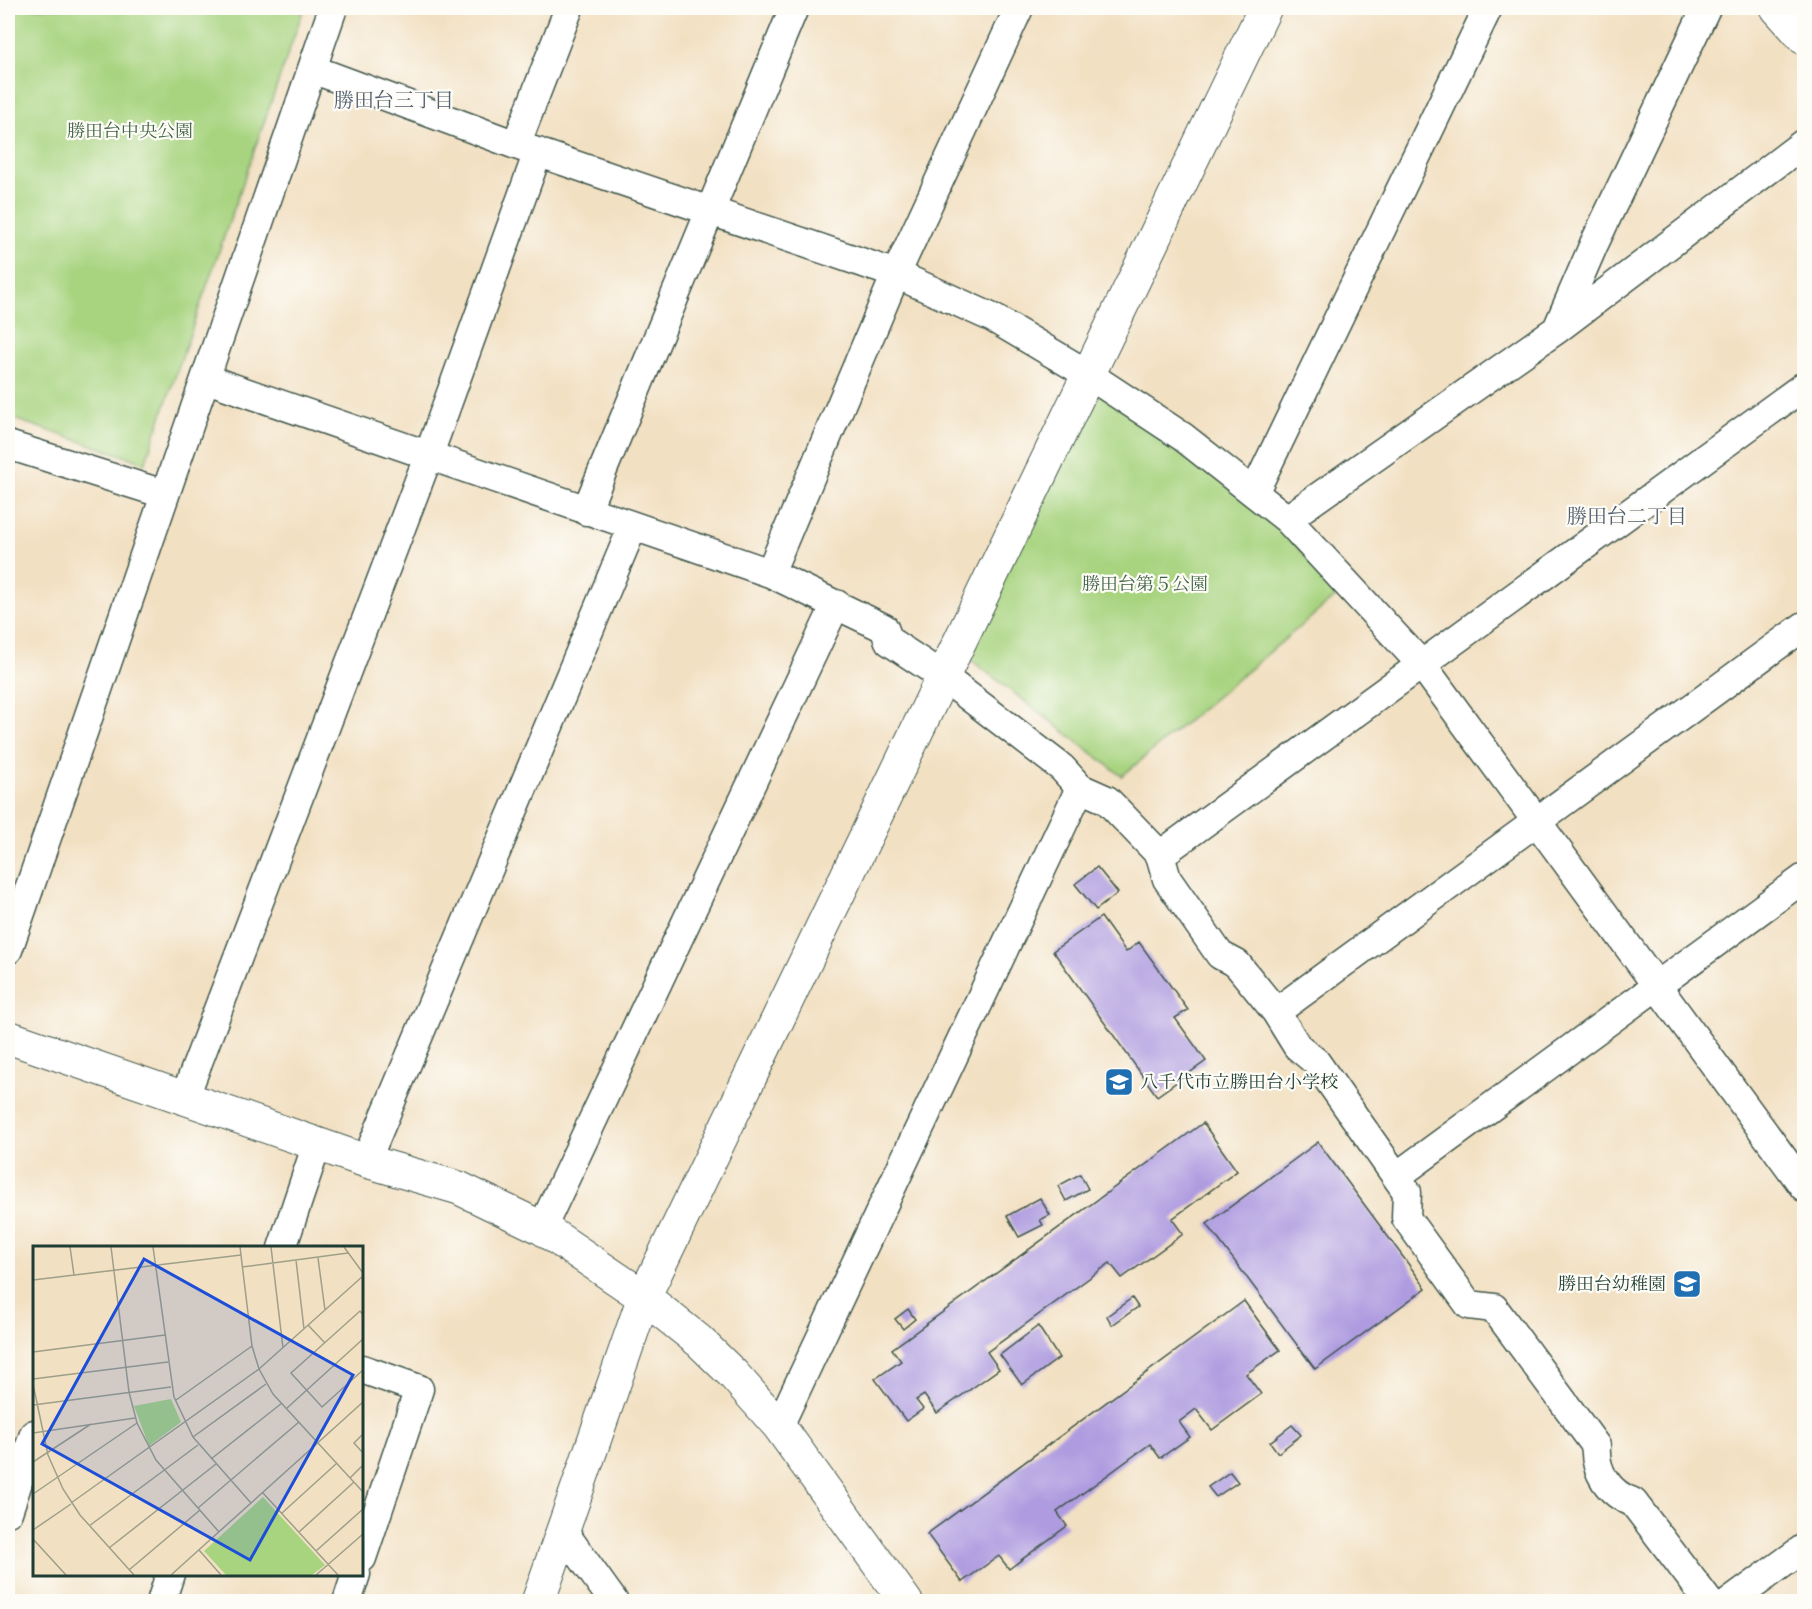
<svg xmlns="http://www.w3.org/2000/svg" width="1812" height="1609" viewBox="0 0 1812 1609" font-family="'Libre Bodoni','Noto Serif JP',serif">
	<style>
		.green { fill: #a8d480; stroke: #64885a; stroke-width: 1.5 }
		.building { fill: #af9ce0 }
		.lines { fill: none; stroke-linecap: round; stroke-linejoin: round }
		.minor-casing { stroke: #3f5549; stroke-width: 31 }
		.tertiary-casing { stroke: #3f5549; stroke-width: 35 }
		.minor { stroke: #fff; stroke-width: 28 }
		.tertiary { stroke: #fff; stroke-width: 33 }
		.labels { text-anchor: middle; stroke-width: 4.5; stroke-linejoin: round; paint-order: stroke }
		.park-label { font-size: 18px; fill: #416347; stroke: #fdfcf7 }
		.poi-label { font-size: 18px; fill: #1f3d34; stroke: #fdfcf7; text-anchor: start }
		.neighbourhood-label { font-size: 20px; fill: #515e70; stroke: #fdfcf7 }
		.inset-road { fill: none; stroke: #9e9f89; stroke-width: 1.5 }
		.view { fill: #1d4ed8; fill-opacity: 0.15; stroke: #1d4ed8; stroke-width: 3 }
		.inset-edge { fill: none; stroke: #1f3d34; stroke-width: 3 }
	</style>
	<rect width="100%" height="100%" fill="#fdfcf7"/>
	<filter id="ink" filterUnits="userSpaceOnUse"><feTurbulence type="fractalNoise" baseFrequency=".0167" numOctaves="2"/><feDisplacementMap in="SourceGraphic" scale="12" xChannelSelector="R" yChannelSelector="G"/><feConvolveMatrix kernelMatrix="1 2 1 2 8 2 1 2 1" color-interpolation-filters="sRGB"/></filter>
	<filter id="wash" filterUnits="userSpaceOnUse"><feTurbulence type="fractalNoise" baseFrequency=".008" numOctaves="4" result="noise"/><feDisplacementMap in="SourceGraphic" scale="24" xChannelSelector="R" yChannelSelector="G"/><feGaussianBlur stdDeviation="1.35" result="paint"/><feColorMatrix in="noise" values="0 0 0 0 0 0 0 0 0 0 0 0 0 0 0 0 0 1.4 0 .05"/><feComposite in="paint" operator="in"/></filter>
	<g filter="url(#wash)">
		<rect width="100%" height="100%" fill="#f2e0c2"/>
		<!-- green -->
		<path class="green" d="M8 8H304L145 463 8 417Z
			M1091 385 1251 498 1340 593 1122 776 967 657Z"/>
		<g id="blocks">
			<!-- building -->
			<path class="building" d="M1097 867 1118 893 1096 910 1075 884Z
				M1101 917 1126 952 1139 942 1188 1010 1175 1018 1206 1061 1157 1096 1053 951Z
				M1203 1123 1237 1171 1172 1219 1183 1234 1122 1278 1110 1263 987 1352 999 1369 937 1413 924 1395 916 1400 923 1409 906 1421 875 1379 901 1361 892 1349Z
				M1318 1142 1426 1288 1315 1369 1207 1224Z
				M1080 1174 1088 1189 1066 1201 1058 1186Z
				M1040 1198 1050 1215 1040 1220 1043 1225 1019 1237 1007 1216Z
				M1132 1298 1138 1307 1112 1325 1107 1316Z
				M1244 1301 1280 1350 1246 1374 1261 1394 1212 1430 1196 1409 1179 1422 1190 1437 1160 1458 1150 1444 1057 1512 1067 1526 1009 1569 999 1556 962 1582 927 1534Z
				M908 1309 915 1319 903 1329 895 1319Z
				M1038 1326 1059 1358 1022 1385 1000 1355Z
				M1292 1425 1301 1435 1278 1453 1270 1442Z
				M1230 1472 1238 1482 1216 1497 1208 1487Z"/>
		</g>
	</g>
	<g filter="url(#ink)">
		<use href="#blocks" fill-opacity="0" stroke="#3f5549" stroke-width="1.5"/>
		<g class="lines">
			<!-- minor casing -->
			<g class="minor-casing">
				<path id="minor" d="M312 69 516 145 896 274 993 318 1089 375 1183 437 1287 519 1423 666 1804 1187
					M516 145 569 8
					M1557 329 1594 244 1706 8
					M207 379 770 573 884 628 889 641 942 676 1062 768 1080 788 1107 800 1160 855 1167 879 1220 955 1237 964 1276 1012 1297 1046 1316 1062 1407 1192 1406 1218 1469 1305 1494 1308 1596 1446C1594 1471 1609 1494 1633 1502L1709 1602
					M8 445 164 494
					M1255 491 1488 8
					M586 511 794 8
					M1287 519 1556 330 1804 143
					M770 573 896 274 1019 8
					M1160 855 1804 386
					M8 950C116 635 225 322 333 8
					M1276 1012 1804 626
					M184 1099 428 457 538 152
					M366 1161 633 526
					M1397 1176 1804 878
					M542 1228 836 604
					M282 1248 317 1144
					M362 1369 419 1389 362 1558
					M779 1426 1080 788
					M8 1512 34 1434
					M563 1531 614 1602
					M161 1602 170 1574
					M347 1602 356 1574
					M1730 1602 1804 1548"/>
			</g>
			<!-- tertiary casing -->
			<g class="tertiary-casing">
				<path id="tertiary" d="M1777 8 1804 38
					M8 1037 366 1161 459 1188 542 1228 644 1297 699 1341 733 1374 779 1426 906 1602
					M538 1602 644 1297 1265 8"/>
			</g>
			<!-- minor -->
			<use href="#minor" class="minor"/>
			<!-- tertiary -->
			<use href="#tertiary" class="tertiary"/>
		</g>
	</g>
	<!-- icons -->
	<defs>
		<g id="school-square" transform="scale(1.5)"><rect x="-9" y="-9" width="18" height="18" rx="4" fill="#1f6fb2" stroke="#fdfcf7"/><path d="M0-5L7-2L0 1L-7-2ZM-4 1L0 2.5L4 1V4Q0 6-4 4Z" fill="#fff"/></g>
	</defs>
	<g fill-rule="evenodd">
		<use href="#school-square" x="1119" y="1082"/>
		<use href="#school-square" x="1687" y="1284"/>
	</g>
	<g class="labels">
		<!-- park labels -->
		<g class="park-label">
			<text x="130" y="137">勝田台中央公園</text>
			<text x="1145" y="590">勝田台第５公園</text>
		</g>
		<!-- poi labels -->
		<g class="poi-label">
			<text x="1140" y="1088">八千代市立勝田台小学校</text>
			<text x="1666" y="1290" text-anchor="end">勝田台幼稚園</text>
		</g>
		<!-- neighbourhood labels -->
		<g class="neighbourhood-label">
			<text x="394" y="107">勝田台三丁目</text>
			<text x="1627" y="523">勝田台二丁目</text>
		</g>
	</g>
	<!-- overview -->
	<g transform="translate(33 1246)">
		<rect width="330" height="330" fill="#f2e0c2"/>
		<path d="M138 153 148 176 116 200 101 160ZM230 251 292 319 279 329H193L171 305Z" fill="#a8d480"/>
		<path class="inset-road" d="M37 1 41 29M78 1 96 146 104 177 123 214 186 286M120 1 141 151 160 191 218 257M207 1 219 100 226 123 240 148 330 246M238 1 250 102M311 1 330 27M285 12 292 64M263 14 271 83M209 21 315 7M0 34 208 9M330 69 327 65 258 127 289 161 330 124M275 79 292 97M0 106 132 89M0 133 135 116M0 138 15 209 30 243 47 269 101 329M143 154 219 100M0 159 138 141M254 162 330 93M0 187 102 172M330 188 321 197 330 207M160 191 233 138M178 213 249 157M0 216 58 178M317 232 330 219M230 247 305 329M0 248 104 177M38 257 226 123 330 30M165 262 266 176M249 267 304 217M56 280 165 199M0 284 38 258M266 286 321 236M0 293 33 329M76 302 183 218M166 304 188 329M283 305 330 263M96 324 167 264M138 329 330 156M283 329 330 288"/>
		<path class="view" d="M111 13 320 129 217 314 9 198Z"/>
		<rect width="330" height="330" class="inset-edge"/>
	</g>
	<!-- margin -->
	<rect width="1812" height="1609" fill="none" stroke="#fdfcf7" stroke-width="30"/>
</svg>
